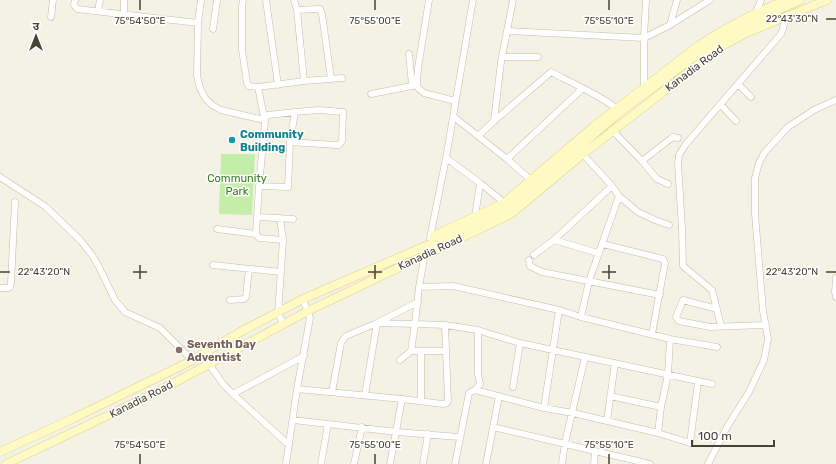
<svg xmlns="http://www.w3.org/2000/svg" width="836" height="464" viewBox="0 0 836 464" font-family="Rubik,'Noto Sans Devanagari',sans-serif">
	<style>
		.green { fill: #c4eda9 }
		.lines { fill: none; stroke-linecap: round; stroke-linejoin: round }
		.street-casing { stroke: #c1bca6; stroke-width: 7 }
		.secondary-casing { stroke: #d9d18f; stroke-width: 9 }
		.street { stroke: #fff; stroke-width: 6 }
		.secondary { stroke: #fff9c4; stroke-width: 8 }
		.ticks { fill: none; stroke: #474334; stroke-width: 1.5 }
		.culture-dot { fill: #0f9aa8; stroke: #fff; stroke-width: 1.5 }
		.education-dot { fill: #8d6e63; stroke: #fff; stroke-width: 1.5 }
		.labels { text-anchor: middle; stroke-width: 3; stroke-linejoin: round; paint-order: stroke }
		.street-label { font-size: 11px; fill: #474334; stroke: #fff }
		.culture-label { font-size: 11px; font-weight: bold; fill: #0d838f; stroke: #fff; text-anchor: start }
		.park-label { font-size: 11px; fill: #368020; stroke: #fff }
		.education-label { font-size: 11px; font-weight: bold; fill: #785e54; stroke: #fff; text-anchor: start }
		.ticks-label { font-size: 10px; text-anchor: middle; fill: #474334; stroke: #fff; stroke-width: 3; stroke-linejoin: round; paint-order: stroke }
	</style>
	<rect width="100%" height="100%" fill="#f4f2e5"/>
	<!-- green -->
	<path class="green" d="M221 154H255L252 215 219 214Z"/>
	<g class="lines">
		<!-- street casing -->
		<g class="street-casing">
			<path id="street" d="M75 0 74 5 77 9 198 23
				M124 0V14
				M201 0 198 23 197 76 200 88 205 98 212 105 221 110 260 119 264 118 268 115 295 112 290 142 288 187 259 186
				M243 0 242 6V50L247 83 249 86 258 87 304 81 342 78
				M266 0 278 85
				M294 0 297 10
				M429 0 418 68 417 83 418 88 424 93 455 101
				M513 0 501 62 494 121 551 72C566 80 610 100 618 111
				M98 11 100 0
				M755 15 761 0
				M51 17 53 0
				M670 25 677 0
				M213 29 217 0
				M507 31 644 38 670 25 710 0
				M409 54 412 85
				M502 57H538
				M304 81 297 10 318 9H320L322 14 331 79
				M738 84 751 97
				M258 87 265 122 259 186 256 234 259 238 283 240
				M644 90V38L646 0
				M371 94 417 85
				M721 105 736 121
				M454 117 507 159 533 182
				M612 130 642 161 657 179 668 184
				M478 136 494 121
				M290 142 336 145H339L342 141 343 112 319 110 295 112
				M446 158 480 183 507 205
				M507 159 582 89
				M642 161 669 140 673 137 678 138
				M0 177 46 207 81 241 92 255 99 267 115 300 125 312 160 328 192 360
				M619 196 638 212 655 220 669 225
				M258 217 293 219
				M280 218 283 240 278 314 284 324
				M476 219 475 217 480 183
				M217 229 256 234
				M430 238 446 158 473 0
				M554 240 598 253
				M603 244 663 259 665 263 652 334
				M425 253 419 287 453 286 559 310 581 317 670 339 717 347
				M534 255 554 240 612 186
				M529 260 530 266 542 272 660 295
				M213 265 281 272
				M836 278 835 292 836 297
				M0 288H8L10 287 11 283 15 202
				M230 300 244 299 246 297 249 269
				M717 309 683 300 676 317 679 321 710 327 766 325
				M581 317 589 281 619 196 612 186 581 152
				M445 325 478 330 490 334 520 343 712 384
				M721 326 712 290 683 266 682 229 678 163 679 155 686 144 781 34 783 29 785 17
				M400 360 411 351H446
				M209 364 223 384 233 394 289 445
				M513 387 520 343
				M297 389 402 399
				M475 390 480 384 478 374V330
				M332 392 341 343 346 336 377 323 415 324 411 351
				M233 394 304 356
				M365 395 377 323 418 302
				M610 396 661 407
				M421 401V351
				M544 408 559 310
				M293 420 397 432 459 437
				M607 421 615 363
				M493 427 595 451
				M658 433 690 443 698 382
				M286 464 297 389 310 318 303 299
				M321 464 328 424
				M354 464 362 427
				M390 464 402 399 443 404 447 403 448 401 445 325 415 324 419 287
				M423 464 428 434
				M455 464 469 393 475 390 544 408 573 413 658 433 661 407 668 374 670 339
				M486 464 499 396
				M562 464 565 443 585 357
				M594 464 595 451 650 464
				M708 464 727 427 749 392 764 360 768 339 763 311 755 214V178L759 163 765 152 788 127 814 110 836 100"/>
		</g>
		<!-- secondary casing -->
		<g class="secondary-casing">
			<path id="secondary" d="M433 236 504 203 593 127 698 46C726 27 756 12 787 0
				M0 452 72 419 189 362 242 331 303 299 428 245 509 207 619 113 687 62 718 40 737 29 800 0
				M6 464 157 392 308 311 511 214 583 154 722 46 746 33 827 0"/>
		</g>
		<!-- street -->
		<use href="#street" class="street"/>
		<!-- secondary -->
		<use href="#secondary" class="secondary"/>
	</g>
	<!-- ticks -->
	<path class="ticks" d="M140 0V10M375 0V10M609 0V10M826 19H836M140 265V279M375 265V279M609 265V279M0 272H10M133 272H147M368 272H382M602 272H616M826 272H836M140 454V464M375 454V464M609 454V464"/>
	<!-- markers -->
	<circle class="culture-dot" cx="232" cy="140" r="4"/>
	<circle class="education-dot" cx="179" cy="350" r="4"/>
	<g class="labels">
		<!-- street labels -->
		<g class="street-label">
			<text transform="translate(694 68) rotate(-37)" y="4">Kanadia Road</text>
			<text transform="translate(430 252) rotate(-25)" y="4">Kanadia Road</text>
			<text transform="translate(141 399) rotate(-27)" y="4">Kanadia Road</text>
		</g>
		<!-- culture labels -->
		<g class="culture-label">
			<text x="240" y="138">Community<tspan x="240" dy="13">Building</tspan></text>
		</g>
		<!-- park labels -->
		<g class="park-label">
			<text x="237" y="182">Community<tspan x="237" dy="13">Park</tspan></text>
		</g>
		<!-- education labels -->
		<g class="education-label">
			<text x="187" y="348">Seventh Day<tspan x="187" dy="13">Adventist</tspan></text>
		</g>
	</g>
	<g class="ticks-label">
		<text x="792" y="22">22°43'30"N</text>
		<text x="140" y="24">75°54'50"E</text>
		<text x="375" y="24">75°55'00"E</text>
		<text x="609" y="24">75°55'10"E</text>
		<text x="44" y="275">22°43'20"N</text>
		<text x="792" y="275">22°43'20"N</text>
		<text x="140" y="448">75°54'50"E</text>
		<text x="375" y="448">75°55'00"E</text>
		<text x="609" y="448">75°55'10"E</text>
	</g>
	<!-- north arrow -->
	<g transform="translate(36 36)" stroke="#ffffff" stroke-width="3" paint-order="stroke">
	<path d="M0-3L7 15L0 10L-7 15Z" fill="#474334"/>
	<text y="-6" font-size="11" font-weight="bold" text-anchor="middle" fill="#474334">उ</text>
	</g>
	<!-- scale -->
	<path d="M692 440v6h82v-6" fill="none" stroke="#474334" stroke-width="2"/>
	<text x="698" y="440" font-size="12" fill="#474334" stroke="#ffffff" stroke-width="3" paint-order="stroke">100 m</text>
</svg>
